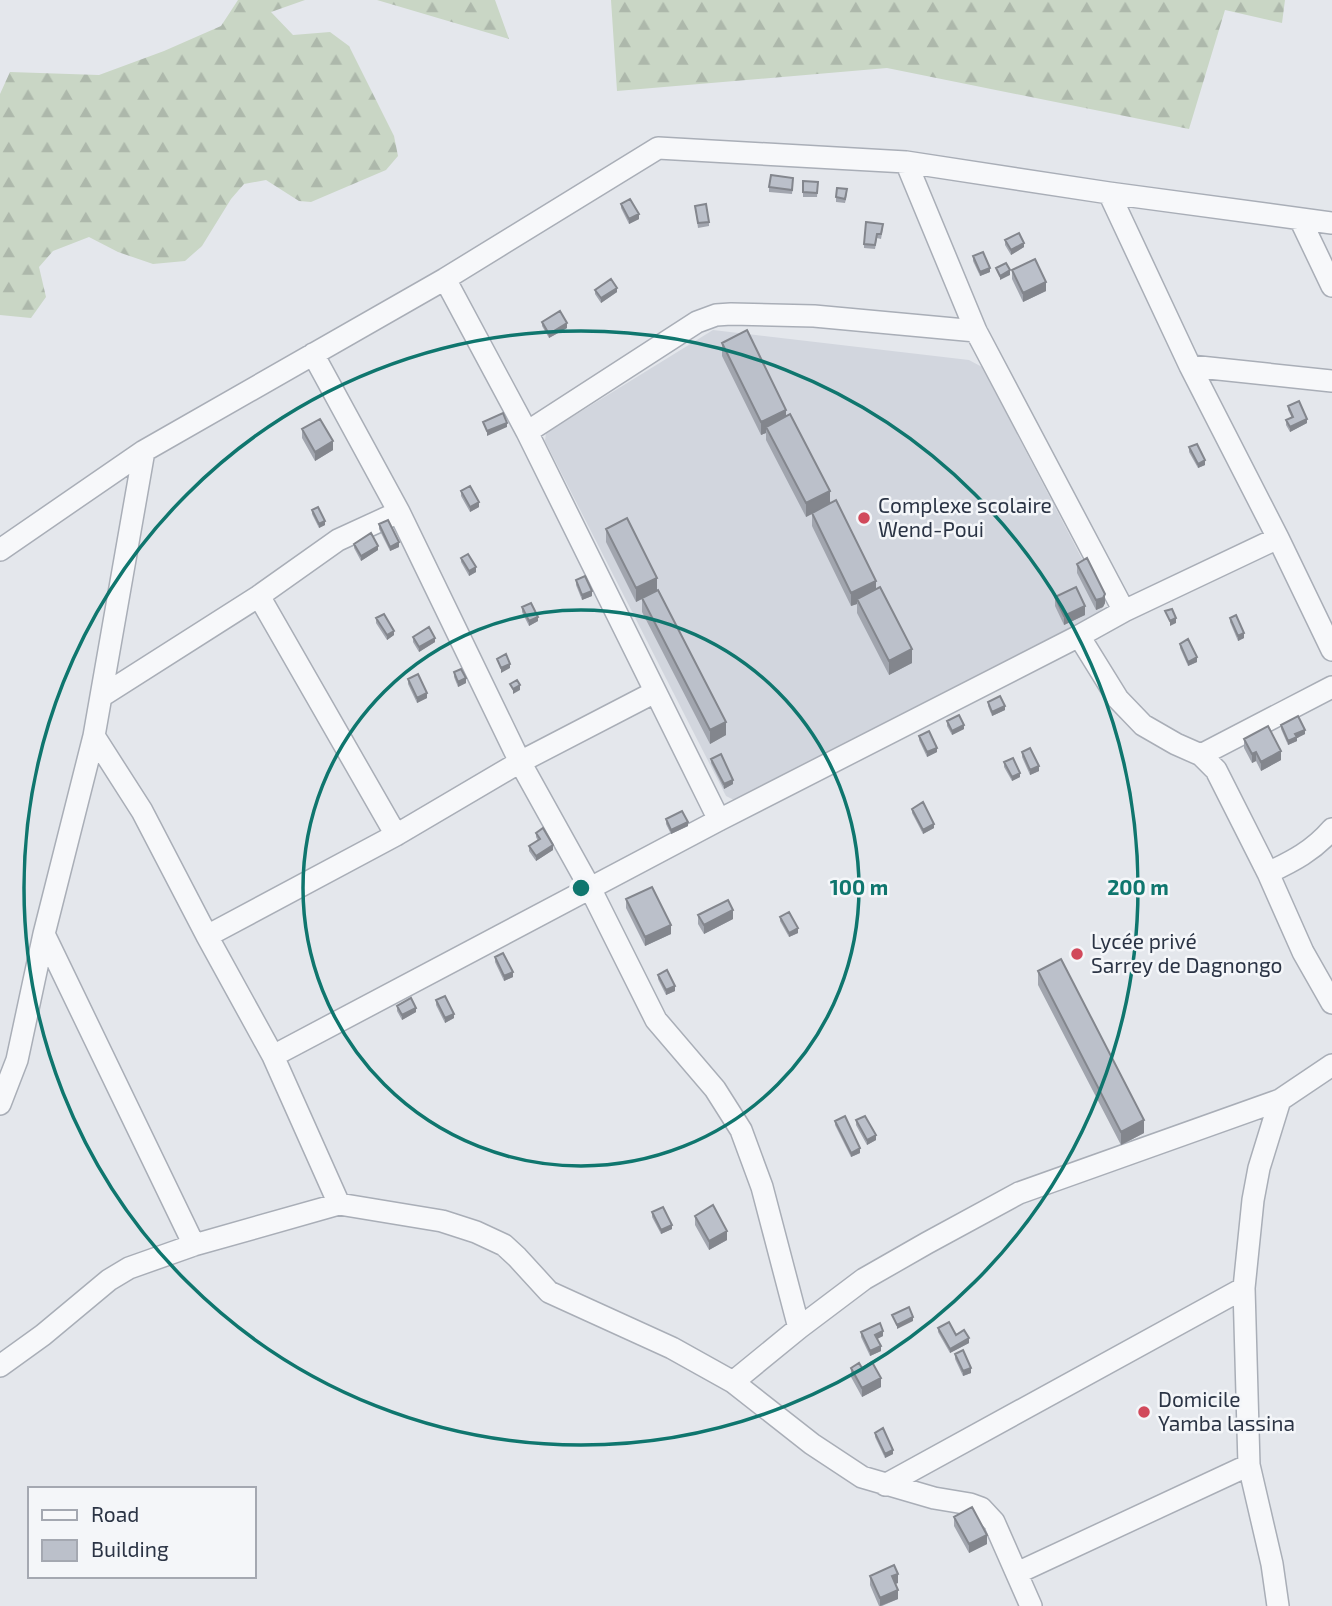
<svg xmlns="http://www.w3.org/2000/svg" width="1332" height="1606" viewBox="0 0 1332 1606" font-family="'Exo 2',sans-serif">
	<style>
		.built { fill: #d2d6de }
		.forest { fill: url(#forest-firs) }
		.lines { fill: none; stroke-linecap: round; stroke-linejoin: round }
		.street-casing { stroke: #a9aeb7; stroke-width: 24 }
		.street { stroke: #f7f8fa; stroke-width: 21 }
		.wall { fill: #a1a5ae }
		.shaded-wall { fill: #83868d }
		.building { fill: #bbc0ca; stroke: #83868d; stroke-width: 2 }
		.ring { fill: none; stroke: #0f766e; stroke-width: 3.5 }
		.poi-dot { fill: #d1495b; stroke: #f4f6f9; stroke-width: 2.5 }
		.labels { text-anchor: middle; stroke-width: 5; stroke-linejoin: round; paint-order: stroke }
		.poi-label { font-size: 21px; fill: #2b3445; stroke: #f4f6f9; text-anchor: start }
		.centre { fill: #0f766e; stroke: #f4f6f9; stroke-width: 3.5 }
		.ring-label { font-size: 21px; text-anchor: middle; font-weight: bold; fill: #0f766e; stroke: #f4f6f9; stroke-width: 5; stroke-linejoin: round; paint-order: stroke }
	</style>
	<defs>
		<pattern id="forest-firs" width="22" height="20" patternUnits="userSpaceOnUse" patternTransform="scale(1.75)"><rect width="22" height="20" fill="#c9d6c5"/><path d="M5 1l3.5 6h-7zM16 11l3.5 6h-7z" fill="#adb8ab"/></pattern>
	</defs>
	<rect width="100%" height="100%" fill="#e4e7ec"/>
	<!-- built -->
	<path class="built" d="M713 330 969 360 982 367 1105 603 1099 615 738 802 726 796 545 441 546 433Z"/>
	<!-- forest -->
	<path class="forest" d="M238 0H305L271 12 293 35 330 32 349 46 394 136 398 156 386 170 311 202 299 201 266 180 244 184 231 199 202 246 185 261 153 264 118 252 89 237 53 251 39 267 46 297 31 318 0 315V94L10 72 99 75 164 51 221 26Z
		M377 0H495L509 39Z
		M611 0H1285L1282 23 1225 10 1189 129 887 68 617 91Z"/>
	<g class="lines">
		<!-- street casing -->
		<g class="street-casing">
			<path id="street" d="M906 162 976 331 1124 611
				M1109 193 1190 366 1278 538 1332 650
				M1300 219 1332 286
				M445 279 527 432 719 820
				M313 354 399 512 520 762 590 888 656 1020 715 1089 741 1130 762 1187 799 1328
				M1190 366 1332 381
				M527 432 697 322 716 315 731 314 814 316 976 331
				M0 550 144 451 445 279 658 148 906 162 1109 193 1332 223
				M259 596 396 835
				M1079 636 1118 699 1143 725 1176 744 1201 755 1216 770 1268 873 1303 952 1332 1003
				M102 696 259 596 338 540 399 512
				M94 736 142 811 207 936 273 1056 339 1204
				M1201 755 1332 687
				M1268 873C1293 861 1313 851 1332 829
				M44 934 194 1245
				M207 936 396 835 520 762 655 692
				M273 1056 719 820 1079 636 1124 611 1278 538
				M0 1104 17 1060 44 934 94 736 144 451
				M0 1366 43 1335 109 1280 129 1268 194 1245 339 1204 442 1221 476 1232 504 1245 517 1257 549 1292 672 1348 733 1382 812 1444 862 1477 934 1498 970 1504 981 1508 994 1522 1031 1606
				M733 1382 799 1328 864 1279 927 1243 1019 1193 1280 1100
				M885 1485 1244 1288
				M1017 1573 1249 1465
				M1278 1606 1272 1564 1249 1465 1244 1288 1253 1200 1259 1168 1280 1100 1332 1065"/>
		</g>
		<!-- street -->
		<use href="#street" class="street"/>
	</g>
	<!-- wall -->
	<path class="wall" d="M793 178 792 194 769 192V187Z
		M818 182 817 197H803V192Z
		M847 194 845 203 836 202V197Z
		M621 204 639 219 629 224 621 208Z
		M695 206 709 222V226L698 228Z
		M883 228 881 239 877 238 875 249 864 248V244Z
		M1005 240 1024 247 1011 255 1005 245Z
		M973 256 990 272 980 276 973 261Z
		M1012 270 1046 291 1023 302 1012 279Z
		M595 290 617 292 601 303 595 294Z
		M542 322 567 328 549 338 542 326Z
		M722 343 786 417 876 589 912 663 889 675 857 613V604L851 606 812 526V514L806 517 766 440V433L761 435 722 356Z
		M1288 406 1307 423 1290 432 1286 425V420L1292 418 1288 410Z
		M302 429 333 450 315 461 302 438Z
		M1189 447 1205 465 1198 468 1189 452Z
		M461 491 479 507 470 512 461 496Z
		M312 510 325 525 319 528 312 514Z
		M379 524 399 547 390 551 379 529Z
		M606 529 726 735 710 744 642 612V599L636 602 606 542Z
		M354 544 378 550 361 561 354 548Z
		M461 558 476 572 469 576 461 562Z
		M1077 564 1105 603 1103 607 1096 610 1077 573Z
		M576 580 592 596 582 600 576 585Z
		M1055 597 1085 615 1064 625 1055 606Z
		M522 607 538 621 529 626 522 612Z
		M376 618 394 635 387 640 376 623Z
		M1230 618 1244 638 1238 641 1230 622Z
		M413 637 435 642 419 652 413 642Z
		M1180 644 1197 662 1188 666 1180 648Z
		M454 672 466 683 458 687 454 677Z
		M408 679 427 698 417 703 408 684Z
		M988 702 1005 710 992 716 988 706Z
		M947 721 964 729 952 735 947 726Z
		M1281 725 1305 734 1297 738V741L1288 745 1281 729Z
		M919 736 937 752 927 757 919 740Z
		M1244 739 1281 760 1261 771 1256 761 1252 763 1244 748Z
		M1022 752 1039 771 1030 775 1022 757Z
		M711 759 733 784 724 789 711 763Z
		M1004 762 1020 777 1012 781 1004 767Z
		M912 809 934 828 923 834 912 813Z
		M666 819 688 826 671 834 666 824Z
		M536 833 553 850 536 861 529 851V846L538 841 536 837Z
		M626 899 671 934 645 946 626 908Z
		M698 915 733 919 704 934 698 924Z
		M780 917 798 933 789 937 780 921Z
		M495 957 513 977 504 981 495 962Z
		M1038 971 1144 1133 1121 1145 1038 985Z
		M658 975 675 991 666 995 658 979Z
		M436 1000 454 1018 445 1023 436 1005Z
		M397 1006 416 1012 402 1020 397 1011Z
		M856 1120 876 1140 867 1145 856 1125Z
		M835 1121 860 1153 851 1157 835 1125Z
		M652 1212 672 1229 661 1234 652 1217Z
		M695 1216 727 1240 709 1250 695 1225Z
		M938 1328 956 1335 969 1343 950 1353 938 1332Z
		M861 1332 883 1336 877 1339 881 1351 870 1356 861 1337Z
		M955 1354 971 1373 963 1376 955 1359Z
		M851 1368H862L881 1387 862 1397 851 1377Z
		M875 1433 893 1454 885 1458 875 1437Z
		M954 1517 987 1544 969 1553 954 1526Z
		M870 1576 898 1583 895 1584 898 1599 882 1606H879L870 1585Z"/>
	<!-- shaded-wall -->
	<path class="shaded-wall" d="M639 214V219L629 224V219Z
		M1024 243V247L1011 255V250Z
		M990 268V272L980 276V272Z
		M1010 270V275L1000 280V276Z
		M1046 282V291L1023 302V293Z
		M617 288V292L601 303V298Z
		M567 323V328L549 338V334Z
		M786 410V423L766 427V433L761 435V422Z
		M1307 419V423L1290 432V427Z
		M507 423V427L487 436V431Z
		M333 441V450L315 461V452Z
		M1205 460V465L1198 468V464Z
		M830 491V504L806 517V503Z
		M479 502V507L470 512V507Z
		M325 521V525L319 528V524Z
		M399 542V547L390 551V547Z
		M378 546V550L361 561V556Z
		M476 567V572L469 576V571Z
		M657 578V591L636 602V588Z
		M876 581V594L857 599V604L851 606V593Z
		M592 591V596L582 600V595Z
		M1105 594V603L1103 607 1096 610V600Z
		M1085 606V615L1064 625V616Z
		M538 617V621L529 626V621Z
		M1176 618V623L1170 626V621Z
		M394 631V635L387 640V635Z
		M1244 633V638L1238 641V636Z
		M435 638V642L419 652V647Z
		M912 649V663L889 675V661Z
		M1197 657V662L1188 666V662Z
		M510 664V668L501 673V668Z
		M466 678V683L458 687V682Z
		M520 685V690L513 694V689Z
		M427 693V698L417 703V698Z
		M1005 706V710L992 716V712Z
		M726 722V735L710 744V730Z
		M964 725V729L952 735V731Z
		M1305 730V734L1297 738V741L1288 745V741L1295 734Z
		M937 748V752L927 757V752Z
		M1281 751V760L1261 771V762Z
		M1256 752V761L1252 763V754Z
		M1039 766V771L1030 775V770Z
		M1020 773V777L1012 781V777Z
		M733 780V784L724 789V784Z
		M688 822V826L671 834V830Z
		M934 824V828L923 834V830Z
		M553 845V850L536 861V856Z
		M733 910V919L704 934V925Z
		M671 925V934L645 946V937Z
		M798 928V933L789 937V933Z
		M513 972V977L504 981V976Z
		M675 986V991L666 995V990Z
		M416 1008V1012L402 1020V1015Z
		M454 1014V1018L445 1023V1018Z
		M1144 1120V1133L1121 1145V1132Z
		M876 1135V1140L867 1145V1140Z
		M860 1148V1153L851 1157V1153Z
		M672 1225V1229L661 1234V1230Z
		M727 1231V1240L709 1250V1241Z
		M913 1317V1321L897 1329V1325Z
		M883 1331V1336L875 1340V1335Z
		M969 1338V1343L950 1353V1349Z
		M881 1346V1351L870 1356V1351Z
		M971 1368V1373L963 1376V1371Z
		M881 1378V1387L862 1397V1388Z
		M893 1450V1454L885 1458V1454Z
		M987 1535V1544L969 1553V1544Z
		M898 1574V1583L892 1585V1576Z
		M898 1590V1599L880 1606V1598Z"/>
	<!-- building -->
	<path class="building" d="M771 175 793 178 792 190 769 187Z
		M803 181 818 182 817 193 803 192Z
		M837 188 847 189 845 199 836 197Z
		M630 199 639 214 629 219 621 204Z
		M706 204 709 222 698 223 695 206Z
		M866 222 883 224 881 234H877L875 245 864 244Z
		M1019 233 1024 243 1011 250 1005 240Z
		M983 252 990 268 980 272 973 256Z
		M1035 259 1046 282 1023 293 1012 270Z
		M1006 263 1010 270 1000 276 996 268Z
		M611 279 617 288 601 298 595 290Z
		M560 311 567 323 549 334 542 322Z
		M747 330 786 410 761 422 722 343Z
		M1299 401 1307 419 1290 427 1286 420 1293 417 1288 406Z
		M503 413 507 423 487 431 483 422Z
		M790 414 830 491 806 503 766 427Z
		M320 419 333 441 315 452 302 429Z
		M1197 444 1205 460 1198 464 1189 447Z
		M470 486 479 502 470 507 461 491Z
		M836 500 876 581 851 593 812 513Z
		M318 507 325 521 319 524 312 510Z
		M627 518 657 578 636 588 606 529Z
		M388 520 399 542 390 547 379 524Z
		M371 533 378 546 361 556 354 544Z
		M468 554 476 567 469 571 461 558Z
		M1087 558 1105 594 1103 598 1096 600 1077 564Z
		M585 576 592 591 582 595 576 580Z
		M880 587 912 649 889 661 857 599Z
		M1076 587 1085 606 1064 616 1055 597Z
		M658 590 726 722 710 730 642 598Z
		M531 603 538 617 529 621 522 607Z
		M1172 609 1176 618 1170 621 1165 611Z
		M384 614 394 631 387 635 376 618Z
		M1236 615 1244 633 1238 636 1230 618Z
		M429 627 435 638 419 647 413 637Z
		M1188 639 1197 657 1188 662 1180 644Z
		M506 654 510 664 501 668 497 659Z
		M461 669 466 678 458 682 454 672Z
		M418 674 427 693 417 698 408 679Z
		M517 680 520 685 513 689 510 684Z
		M1000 696 1005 706 992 712 988 702Z
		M959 715 964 725 952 731 947 721Z
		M1298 716 1305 730 1295 734 1297 737 1288 741 1281 725Z
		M1268 726 1281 751 1261 762 1256 752 1252 754 1244 739Z
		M929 731 937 748 927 752 919 736Z
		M1030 748 1039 766 1030 770 1022 752Z
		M721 754 733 780 724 784 711 759Z
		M1013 758 1020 773 1012 777 1004 762Z
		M923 802 934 824 923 830 912 809Z
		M682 811 688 822 671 830 666 819Z
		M543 828 553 845 536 856 529 846 540 839 536 833Z
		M652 887 671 925 645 937 626 899Z
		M728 900 733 910 704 925 698 915Z
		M789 912 798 928 789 933 780 917Z
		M503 953 513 972 504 976 495 957Z
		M1061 959 1144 1120 1121 1132 1038 971Z
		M667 970 675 986 666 990 658 975Z
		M445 996 454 1014 445 1018 436 1000Z
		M411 998 416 1008 402 1015 397 1006Z
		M845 1116 860 1148 851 1153 835 1121Z
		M865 1116 876 1135 867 1140 856 1120Z
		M713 1205 727 1231 709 1241 695 1216Z
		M663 1207 672 1225 661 1230 652 1212Z
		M909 1307 913 1317 897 1325 892 1315Z
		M949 1322 956 1335 964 1330 969 1338 950 1349 938 1328Z
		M880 1323 883 1331 875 1335 881 1346 870 1351 861 1332Z
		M963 1350 971 1368 963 1371 955 1354Z
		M872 1362 881 1378 862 1388 851 1368 859 1363 862 1368Z
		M883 1428 893 1450 885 1454 875 1433Z
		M972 1507 987 1535 969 1544 954 1517Z
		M894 1565 898 1574 892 1576 898 1590 880 1598 870 1576Z"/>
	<!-- distance rings -->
	<g class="ring">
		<circle cx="581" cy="888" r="278"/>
		<circle cx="581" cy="888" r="557"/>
	</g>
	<!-- markers -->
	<g class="poi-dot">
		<circle cx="864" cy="518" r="7"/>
		<circle cx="1077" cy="954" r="7"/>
		<circle cx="1144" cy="1412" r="7"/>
	</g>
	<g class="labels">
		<!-- poi labels -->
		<g class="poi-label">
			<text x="878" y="513">Complexe scolaire<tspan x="878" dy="24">Wend-Poui</tspan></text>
			<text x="1091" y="949">Lycée privé<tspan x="1091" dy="24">Sarrey de Dagnongo</tspan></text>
			<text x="1158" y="1407">Domicile<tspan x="1158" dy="24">Yamba lassina</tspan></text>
		</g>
	</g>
	<circle cx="581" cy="888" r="10" class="centre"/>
	<g class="ring-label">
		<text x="859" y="895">100 m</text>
		<text x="1138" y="895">200 m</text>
	</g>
	<!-- legend -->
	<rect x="28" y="1487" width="228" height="91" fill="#f4f6f9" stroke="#a4a8b1" stroke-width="2"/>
	<rect x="42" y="1510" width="35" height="10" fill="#f7f8fa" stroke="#a4a8b1" stroke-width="2"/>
	<text x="91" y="1522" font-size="21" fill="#2b3445">Road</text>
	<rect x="42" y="1540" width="35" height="21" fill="#bbc0ca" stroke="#a4a8b1" stroke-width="2"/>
	<text x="91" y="1557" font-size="21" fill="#2b3445">Building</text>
</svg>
